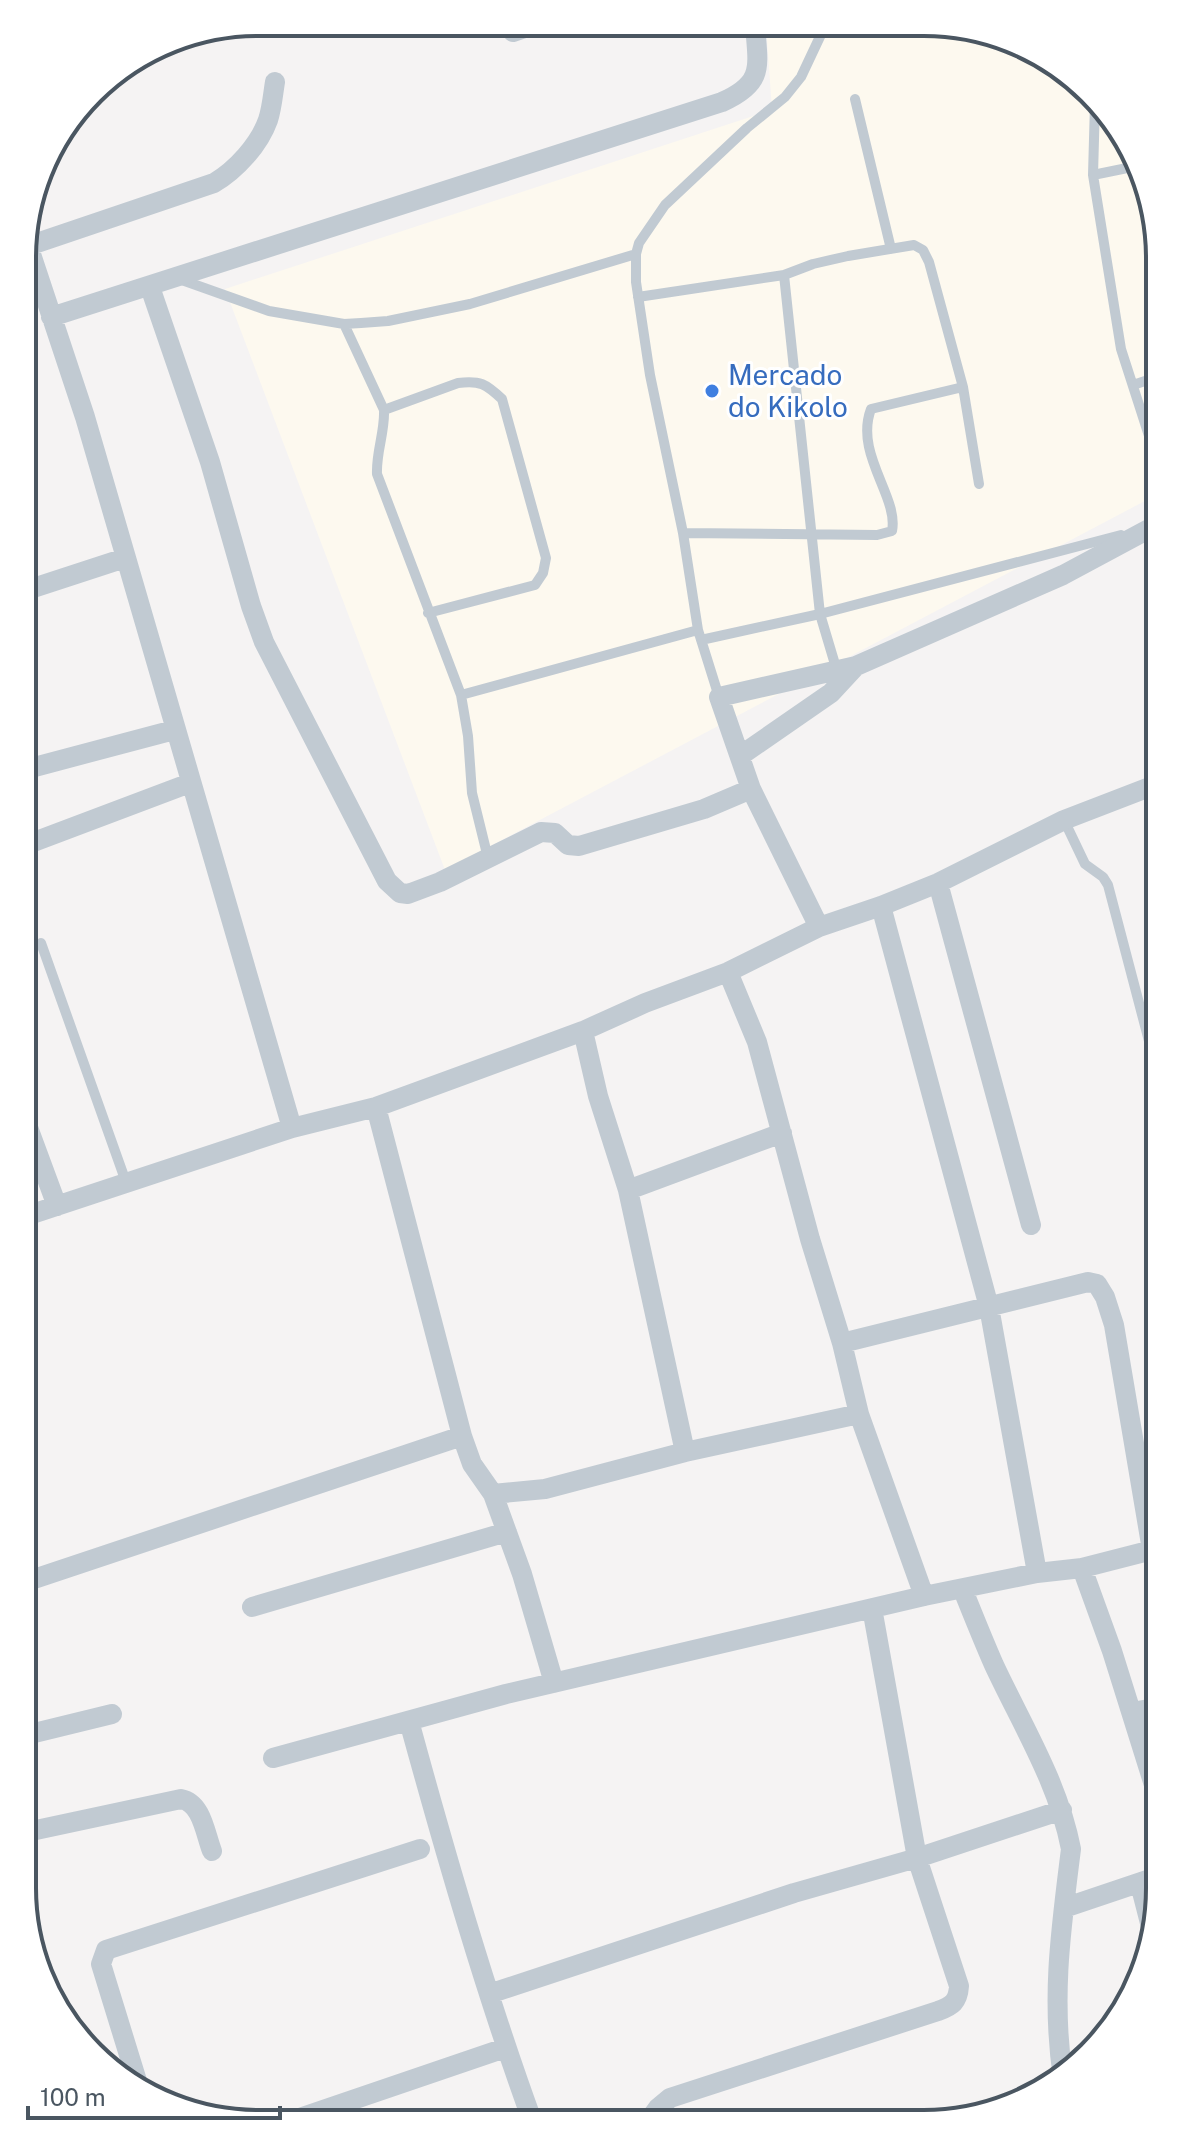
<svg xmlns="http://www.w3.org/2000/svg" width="1182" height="2146" viewBox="0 0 1182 2146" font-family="'Public Sans',sans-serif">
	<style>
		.commercial { fill: #fdf9ef }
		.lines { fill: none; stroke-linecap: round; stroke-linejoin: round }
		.lane { stroke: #c1cad2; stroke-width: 10 }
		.street { stroke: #c1cad2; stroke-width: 20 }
		.shop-dot { fill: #3f7fe0; stroke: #fff; stroke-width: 3 }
		.labels { text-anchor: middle; stroke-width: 6; stroke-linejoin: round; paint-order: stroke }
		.shop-label { font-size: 28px; fill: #366cbe; stroke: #fff; text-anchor: start }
		.rim { fill: none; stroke: #4a5661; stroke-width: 4 }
	</style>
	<rect width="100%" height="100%" fill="#f5f3f3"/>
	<!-- commercial -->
	<path class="commercial" d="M766 25 970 26 1079 80 1147 182 1160 258V493L445 870 225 289 772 110Z"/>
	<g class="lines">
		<!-- lane -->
		<path class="lane" d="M855 99 891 249
			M1095 103 1093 175 1121 349 1160 470
			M1093 175 1137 166
			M784 275 820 614 837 671
			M179 279 269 311 344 324 361 323 388 321 470 304 636 254
			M638 297 784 275 813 264 848 256 914 245 923 250 929 262 963 387 979 484
			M344 324 384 410C385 432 376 452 377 474L461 695 468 736 472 793 488 858
			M1133 385 1160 376
			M384 410 458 383C480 380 486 384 502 399L546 558 543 573 535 585 428 613
			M683 533 877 535 892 531C899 497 854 454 871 409L963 387
			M701 640 820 614 1121 535
			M461 695 698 630
			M719 697 698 630 683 533 650 375 636 282V254L639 243 665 205 747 128 785 97 801 77 825 26
			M1064 820 1085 864 1103 877 1108 885 1160 1083
			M41 943 126 1182"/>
		<!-- street -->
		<path class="street" d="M513 32 536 24
			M24 233 85 417 292 1128
			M28 246 214 183C236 170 259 145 268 120 272 108 273 94 275 82
			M150 287 210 462 251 606 264 642 387 881 400 893 408 894 440 882 541 832 555 833 568 845 579 846 704 809 751 789
			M51 317 722 102C765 83 758 66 755 25
			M24 591 125 558
			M740 756 831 693 856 666
			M27 769 174 730
			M23 846 190 783
			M938 883 1031 1225
			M881 906 989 1307 1037 1573
			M819 927 751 789 719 697 856 666 1063 575 1160 523
			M728 972 757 1042 810 1239 842 1343 859 1414 924 1596
			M583 1031 598 1096 628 1190 685 1452
			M376 1107 462 1436 472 1464 493 1494 545 1489 685 1452 859 1414
			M23 1114 57 1206
			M628 1190 782 1133
			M23 1217 292 1128 376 1107 583 1031 645 1003 728 972 819 927 881 906 938 883 1064 820 1160 783
			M842 1343 1088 1282 1097 1284 1105 1297 1114 1325 1152 1550
			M493 1494 522 1574 554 1683
			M1082 1568 1112 1651 1159 1801
			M22 1583 462 1436
			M963 1590C973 1615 983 1640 994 1665 1022 1725 1058 1782 1071 1849 1061 1929 1051 1997 1063 2078
			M252 1607 507 1532
			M1132 1712 1160 1707
			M409 1721C446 1856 485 1991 533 2123
			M22 1736 112 1714
			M273 1758 506 1694 924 1596 1037 1573 1082 1568 1160 1548
			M22 1833 181 1799C202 1803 205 1833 212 1851
			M1140 1884 1151 1927
			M1064 1908 1159 1876
			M489 1994 794 1893 917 1858 1062 1810
			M137 2081 101 1964 106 1950 420 1849
			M288 2122 505 2048
			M647 2123 658 2108 670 2098 938 2011C952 2006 958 2002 959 1986L917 1858 872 1608"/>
	</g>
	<!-- markers -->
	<circle class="shop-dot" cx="712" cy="391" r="8"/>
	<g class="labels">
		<!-- shop labels -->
		<g class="shop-label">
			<text x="728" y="385">Mercado<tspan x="728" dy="32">do Kikolo</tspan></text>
		</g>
	</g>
	<!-- crop -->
	<path d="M0 0H1182V2146H0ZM258 36H924A222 222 0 0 1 1146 258V1888A222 222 0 0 1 924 2110H258A222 222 0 0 1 36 1888V258A222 222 0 0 1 258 36Z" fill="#fff" fill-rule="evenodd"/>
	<path class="rim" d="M258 36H924A222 222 0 0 1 1146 258V1888A222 222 0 0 1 924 2110H258A222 222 0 0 1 36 1888V258A222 222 0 0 1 258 36Z"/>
	<!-- scale -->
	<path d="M28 2106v12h252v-12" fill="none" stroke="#4a5661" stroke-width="4"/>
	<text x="40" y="2106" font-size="24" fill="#4a5661" stroke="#ffffff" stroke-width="6" paint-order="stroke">100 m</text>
</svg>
